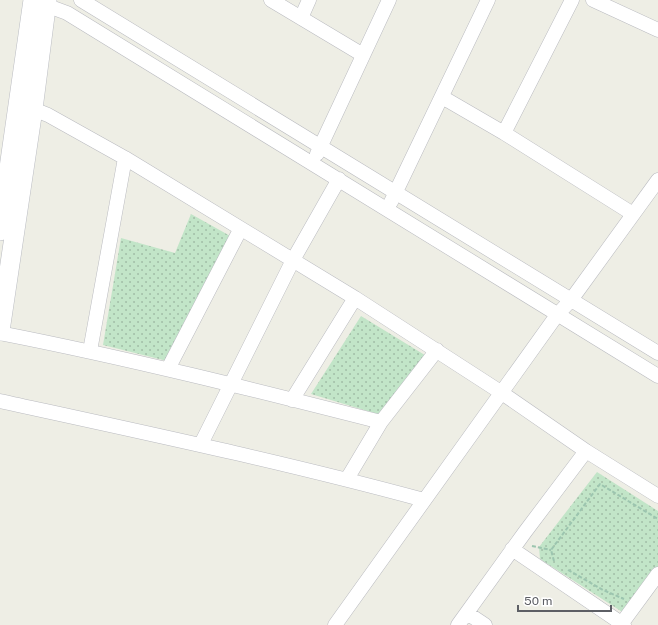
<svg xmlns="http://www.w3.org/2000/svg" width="658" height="625" viewBox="0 0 658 625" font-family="'Public Sans',sans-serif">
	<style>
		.grass { fill: url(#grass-dots) }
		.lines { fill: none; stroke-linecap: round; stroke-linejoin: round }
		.street-casing { stroke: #babbc0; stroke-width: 15 }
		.secondary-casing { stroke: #babcc2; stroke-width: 20 }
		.path { stroke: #9cc5af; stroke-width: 2; stroke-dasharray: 4 2; stroke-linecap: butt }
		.street { stroke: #fff; stroke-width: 14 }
		.secondary { stroke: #fff; stroke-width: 19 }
	</style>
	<defs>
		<pattern id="grass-dots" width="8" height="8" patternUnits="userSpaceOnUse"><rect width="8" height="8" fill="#c2e5c8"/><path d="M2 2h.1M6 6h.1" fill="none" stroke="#a1bda6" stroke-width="1.8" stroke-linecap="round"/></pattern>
	</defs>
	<rect width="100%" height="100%" fill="#eeeee5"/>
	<!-- grass -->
	<path class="grass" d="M191 214 232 237 167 361 103 345 121 238 175 253Z
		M361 316 428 357 384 416 311 394Z
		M597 472 658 511V573L627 615 540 559 539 547Z"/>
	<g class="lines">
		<!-- street casing -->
		<g class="street-casing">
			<path id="street" d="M81 0 658 353
				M271 0 363 55
				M593 0 658 30
				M37 2 67 13 658 376
				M301 18 309 0
				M442 97 504 133 633 214
				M33 109 48 115 125 158 355 298 502 393 586 451 658 496
				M504 133 572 0
				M317 154 389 0
				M391 202 488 0
				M0 333C128 358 255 390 381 422L437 350
				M90 351 125 158
				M168 369 240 230
				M292 400 355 298
				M0 401C142 432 284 462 424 500
				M201 444 293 260 339 179
				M347 479 381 422
				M512 549 624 625
				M467 613 485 625
				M622 623 658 574
				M335 625 557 315 571 300 658 180
				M458 625 525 532 586 451"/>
		</g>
		<!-- secondary casing -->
		<g class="secondary-casing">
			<path id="secondary" d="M0 231 33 0
				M0 331 33 109 47 0"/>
		</g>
		<!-- path -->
		<path class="path" d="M532 546 551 550
			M554 561 551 550 600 484 658 519
			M568 570 603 590 624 599"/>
		<!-- street -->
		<use href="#street" class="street"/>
		<!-- secondary -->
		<use href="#secondary" class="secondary"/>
	</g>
	<!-- scale -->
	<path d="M518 605v6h93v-6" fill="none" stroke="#5d5f65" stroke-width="2"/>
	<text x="524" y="605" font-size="12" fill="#5d5f65" stroke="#ffffff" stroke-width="3" paint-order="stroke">50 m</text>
</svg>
